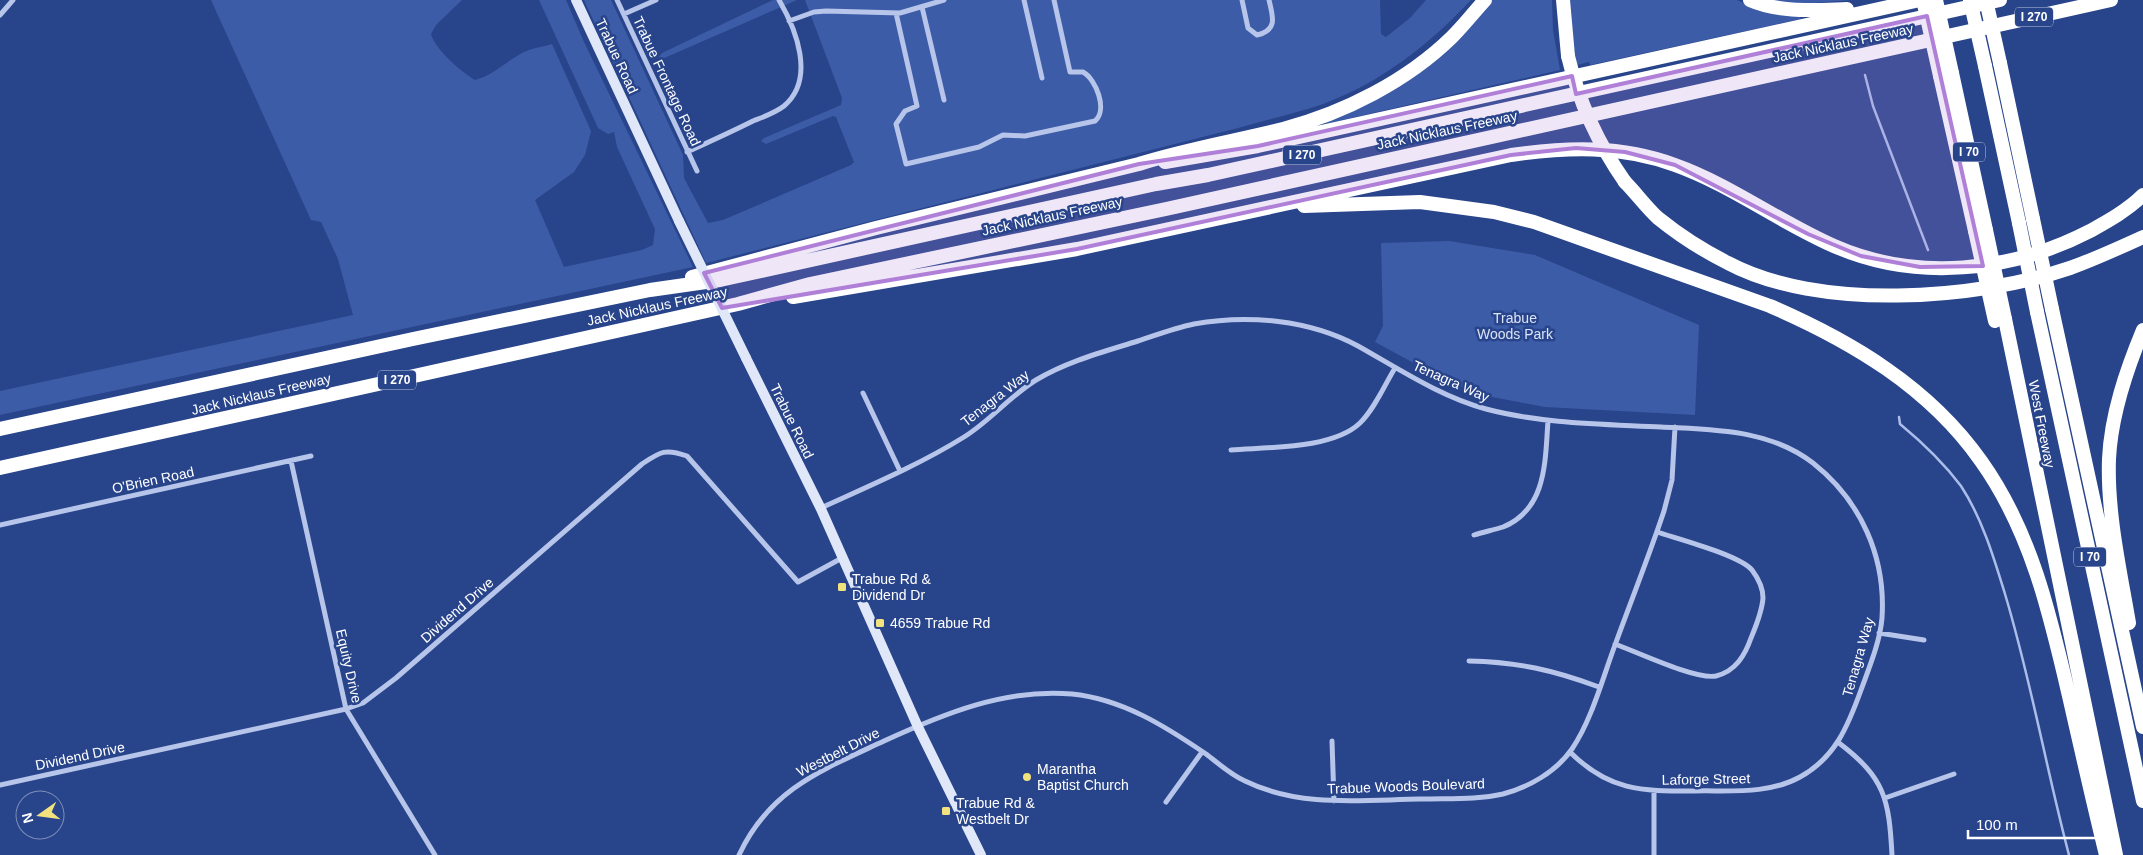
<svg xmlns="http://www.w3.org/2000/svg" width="2143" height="855" viewBox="0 0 2143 855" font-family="Arial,sans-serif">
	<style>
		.green { fill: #3d5ca7 }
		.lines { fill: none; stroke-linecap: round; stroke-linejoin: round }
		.stream { stroke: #abbeea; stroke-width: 2.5 }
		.street { stroke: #b6c5e9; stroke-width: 5 }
		.secondary { stroke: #e0e7f8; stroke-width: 10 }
		.highway { stroke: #fff; stroke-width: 14 }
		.secondary-bridge { stroke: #e0e7f8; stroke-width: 10 }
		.highway-bridge { stroke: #fff; stroke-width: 14 }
		.marked { fill: #b080d9; fill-opacity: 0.2; stroke: #b080d9; stroke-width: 4; stroke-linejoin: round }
		.poi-dot { fill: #f1e27d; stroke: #28448b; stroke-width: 2 }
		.labels { text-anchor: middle; stroke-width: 5; stroke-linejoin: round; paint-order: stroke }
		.shield { fill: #28448b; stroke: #bec7dc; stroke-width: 1 }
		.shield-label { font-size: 12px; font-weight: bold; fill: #fff }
		.street-label { font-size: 14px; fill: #fff; stroke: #28448b }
		.park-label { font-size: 14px; fill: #dae3f7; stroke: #28448b }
		.poi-label { font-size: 14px; fill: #fff; stroke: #28448b; text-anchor: start }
	</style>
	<rect width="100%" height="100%" fill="#28448b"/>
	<!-- green -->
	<path class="green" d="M211 0H462L436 25 431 34C435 49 461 72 475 80 495 75 510 57 529 50 537 47 544 47 552 44L591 131 585 155 574 172 535 200 564 267 642 250 653 245 655 229 617 147 614 132 608 134 598 128 539 0H566L584 42 693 267 0 415V391L353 315 338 259 321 222 311 220Z
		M584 0H611L683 155 684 178 708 223 723 220 851 165 854 162 836 117 833 116 766 144 761 141 764 138 841 105 842 98 805 0H1380L1381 34 1386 37 1410 18 1426 0H1471C1429 45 1380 83 1323 104 1297 113 1269 119 1242 127L706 263Z
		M773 0H797L662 59 659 57 662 53Z
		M1491 0H1552L1553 30 1560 70 1325 124 1324 119 1360 103Z
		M1570 0H1737L1755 8 1799 14 1801 19 1590 65 1589 62 1577 65 1570 28Z
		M1762 0H1853L1800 4Z
		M1449 241 1535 255 1699 325 1695 415 1545 407 1482 395 1447 381 1375 342 1383 326 1381 243Z"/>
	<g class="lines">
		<!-- stream -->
		<path class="stream" d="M1865 75 1873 106 1928 250
			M1899 417 1900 424C1923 443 1943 462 1961 486 1982 518 1994 558 2005 594 2031 680 2046 768 2069 855"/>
		<!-- street -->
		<path class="street" d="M617 0 697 171
			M1024 0 1042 78
			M1242 0 1248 28 1257 35C1278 30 1273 17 1269 0
			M922 7 944 100
			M896 13 917 106 905 111 896 124 906 164 979 147 1003 135 1025 136 1095 121C1108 110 1096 79 1083 72H1070L1054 0
			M624 14 656 0
			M0 15 13 0
			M789 21 814 12 826 11 900 13 944 0
			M687 152C709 142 731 132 753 121 763 117 775 113 784 106 816 79 796 29 779 0
			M863 393 900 471
			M1231 450C1268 447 1333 449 1360 423 1375 408 1384 386 1395 368
			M291 461 346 709 435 855
			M821 508C869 486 919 465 964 437 990 421 1010 396 1036 380 1068 361 1103 352 1138 341 1156 335 1175 328 1194 324 1248 314 1310 320 1358 346 1399 369 1441 397 1486 409 1543 424 1603 424 1661 427 1714 430 1769 429 1813 463 1861 501 1886 557 1882 618 1880 642 1869 668 1861 690 1848 726 1835 758 1800 777 1768 795 1728 790 1693 791 1641 791 1609 791 1570 752
			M0 525 311 456
			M1474 535C1483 532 1494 530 1503 527 1547 509 1545 461 1548 421
			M1879 633 1924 640
			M1615 644C1637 652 1696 680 1716 676 1736 671 1745 655 1751 638 1756 626 1762 612 1763 598 1763 588 1758 578 1752 570 1739 555 1678 539 1657 532
			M1469 661C1518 662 1553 670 1599 687
			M1332 741 1334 801
			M1839 743C1885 778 1889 799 1892 855
			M0 785 346 709 363 703 396 678 642 464C660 452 665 448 687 456L798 582 842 558
			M1654 791V855
			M1885 798 1954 774
			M1166 802 1202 752
			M739 855C770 789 822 770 884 741 943 714 1006 688 1072 694 1122 699 1165 726 1206 754 1218 763 1231 775 1245 781 1300 808 1361 800 1420 799 1447 798 1477 800 1503 794 1529 787 1556 772 1572 749 1592 719 1602 680 1615 645 1631 601 1649 556 1664 511L1672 480 1675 427"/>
		<!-- secondary -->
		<path class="secondary" d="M576 0 679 221
			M746 358 821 509 918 727 981 855"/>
		<!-- highway -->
		<path class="highway" d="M1563 0 1568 56
			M1750 0C1780 13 1814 10 1847 9
			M2000 63 2033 219
			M1985 66 2019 223
			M1952 73 1986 230
			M1940 76 1975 231
			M1165 162 1258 146 1920 0
			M1625 182C1636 193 1646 207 1658 218 1679 235 1704 251 1728 263 1818 311 1976 300 2070 268 2095 259 2119 248 2143 237
			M1304 206 1420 202 1494 212 1534 222 1770 306C1851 341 1929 387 1981 461 2031 531 2050 614 2069 696 2081 749 2093 802 2106 855
			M692 277 876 228 1139 164C1187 149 1235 141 1283 129 1344 113 1407 81 1452 37 1464 25 1474 12 1485 0
			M793 297 1077 249 1511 155C1567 147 1621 145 1675 165 1731 185 1779 222 1834 246 1916 282 2011 272 2090 231 2108 221 2128 210 2143 195
			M2052 309 2143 727
			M2037 312 2143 801
			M2005 319 2116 855
			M0 429 413 339 650 290 720 280 1156 184 1208 175 2000 0
			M0 468 738 304 810 284 1166 209 2111 0
			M2129 623C2120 570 2107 513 2109 459 2111 415 2126 371 2143 330"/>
		<!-- secondary-bridge -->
		<path class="secondary-bridge" d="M679 221 746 358"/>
		<!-- highway-bridge -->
		<path class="highway-bridge" d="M1923 0 1940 76
			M1936 0 1952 73
			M1970 0 1985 66
			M1986 0 2000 63
			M1568 56C1579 103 1597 142 1625 182
			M2033 219 2052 309
			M2019 223 2037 312
			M1986 230 2005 319
			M1975 231 1995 321"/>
	</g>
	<!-- marked area -->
	<path class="marked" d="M1927 16 1983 266 1920 267 1861 256 1808 234 1675 165 1625 152 1576 148 1511 155 1077 249 722 308 704 273 1139 164 1258 146 1572 76 1576 94Z"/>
	<!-- markers -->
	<g class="poi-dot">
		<rect x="837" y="582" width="10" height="10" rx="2.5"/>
		<rect x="875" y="618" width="10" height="10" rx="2.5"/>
		<circle cx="1027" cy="777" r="5"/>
		<rect x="941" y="806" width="10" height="10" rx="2.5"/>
	</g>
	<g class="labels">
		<!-- shield labels -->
		<g class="shield">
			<rect x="2015" y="7.5" width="38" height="19" rx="4"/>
			<rect x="1953" y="142.5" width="32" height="19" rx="4"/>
			<rect x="1283" y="145.5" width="38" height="19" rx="4"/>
			<rect x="378" y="370.5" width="38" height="19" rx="4"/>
			<rect x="2074" y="547.5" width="32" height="19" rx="4"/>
		</g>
		<g class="shield-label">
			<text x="2034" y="21">I 270</text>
			<text x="1969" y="156">I 70</text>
			<text x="1302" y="159">I 270</text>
			<text x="397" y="384">I 270</text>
			<text x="2090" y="561">I 70</text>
		</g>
		<!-- street labels -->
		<g class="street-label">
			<text transform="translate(1843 43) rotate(-12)" y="5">Jack Nicklaus Freeway</text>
			<text transform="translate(617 56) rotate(65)" y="5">Trabue Road</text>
			<text transform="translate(667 81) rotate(65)" y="5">Trabue Frontage Road</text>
			<text transform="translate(1447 130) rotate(-12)" y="5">Jack Nicklaus Freeway</text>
			<text transform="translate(1052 216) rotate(-12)" y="5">Jack Nicklaus Freeway</text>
			<text transform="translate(657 306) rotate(-12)" y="5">Jack Nicklaus Freeway</text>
			<text transform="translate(1451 381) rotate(24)" y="5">Tenagra Way</text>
			<text transform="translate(261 394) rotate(-13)" y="5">Jack Nicklaus Freeway</text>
			<text transform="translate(995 398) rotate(-38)" y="5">Tenagra Way</text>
			<text transform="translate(792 421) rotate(64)" y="5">Trabue Road</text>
			<text transform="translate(2042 424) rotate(79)" y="5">West Freeway</text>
			<text transform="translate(153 480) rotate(-12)" y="5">O'Brien Road</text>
			<text transform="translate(457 610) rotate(-41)" y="5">Dividend Drive</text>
			<text transform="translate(1858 657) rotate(-74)" y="5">Tenagra Way</text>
			<text transform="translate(349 666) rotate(77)" y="5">Equity Drive</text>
			<text transform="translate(838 752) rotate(-27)" y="5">Westbelt Drive</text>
			<text transform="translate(80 756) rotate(-12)" y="5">Dividend Drive</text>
			<text transform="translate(1706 779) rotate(-1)" y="5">Laforge Street</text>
			<text transform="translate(1406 786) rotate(-2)" y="5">Trabue Woods Boulevard</text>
		</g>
		<!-- park labels -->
		<g class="park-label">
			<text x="1515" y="323">Trabue<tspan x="1515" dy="16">Woods Park</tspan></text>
		</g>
		<!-- poi labels -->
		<g class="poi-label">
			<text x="852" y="584">Trabue Rd &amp;<tspan x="852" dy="16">Dividend Dr</tspan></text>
			<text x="890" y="628">4659 Trabue Rd</text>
			<text x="1037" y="774">Marantha<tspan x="1037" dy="16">Baptist Church</tspan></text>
			<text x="956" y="808">Trabue Rd &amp;<tspan x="956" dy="16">Westbelt Dr</tspan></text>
		</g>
	</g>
	<!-- north arrow -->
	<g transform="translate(40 815) rotate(256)"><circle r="24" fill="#28448b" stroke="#7e8fb9"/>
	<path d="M0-4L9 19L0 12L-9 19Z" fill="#f1e27d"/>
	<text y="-8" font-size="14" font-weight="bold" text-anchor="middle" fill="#ffffff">N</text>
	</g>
	<!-- scale -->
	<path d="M1968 830v8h131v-8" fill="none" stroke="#ffffff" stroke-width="2.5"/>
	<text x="1976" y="830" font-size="15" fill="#ffffff" stroke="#28448b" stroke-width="4" paint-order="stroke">100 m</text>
</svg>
